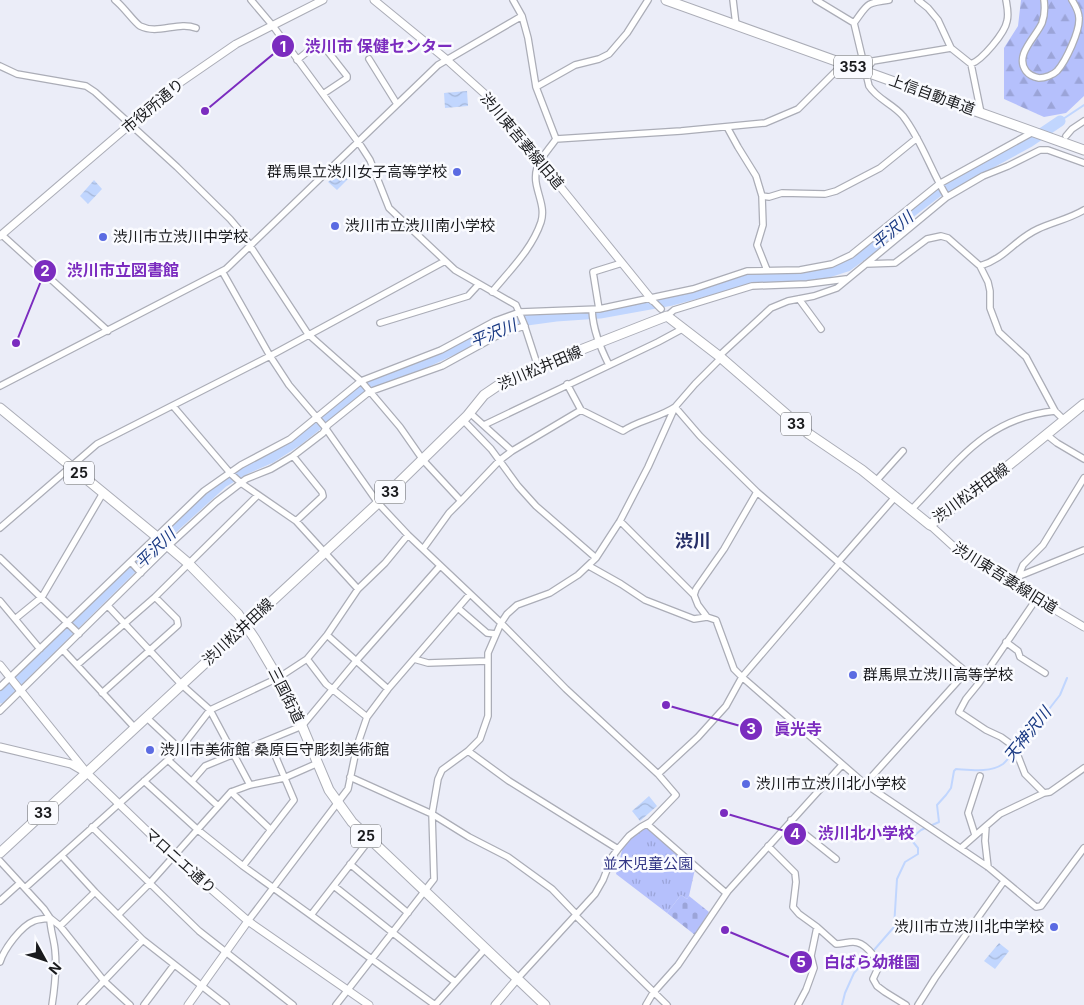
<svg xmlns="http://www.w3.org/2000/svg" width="1084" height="1005" viewBox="0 0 1084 1005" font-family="Inter,'Noto Sans JP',sans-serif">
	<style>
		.forest { fill: url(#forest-firs) }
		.cemetery { fill: url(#cemetery-stones) }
		.park { fill: url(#park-tufts) }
		.water { fill: url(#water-waves) }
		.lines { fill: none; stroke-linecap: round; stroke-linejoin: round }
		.stream { stroke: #c1d6fe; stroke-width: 2 }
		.river { stroke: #c1d6fe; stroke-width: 11 }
		.minor-casing { stroke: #abadb7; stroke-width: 8 }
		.tertiary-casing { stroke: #abadb7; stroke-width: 9 }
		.primary-casing { stroke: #abadb7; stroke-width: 11 }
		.trunk-casing { stroke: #abadb7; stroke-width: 11 }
		.minor { stroke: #fff; stroke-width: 5.5 }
		.tertiary { stroke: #fff; stroke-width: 7 }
		.primary { stroke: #fff; stroke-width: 9 }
		.trunk { stroke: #fff; stroke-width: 9 }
		.poi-dot { fill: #5b6be2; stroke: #fafbff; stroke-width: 2 }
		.labels { text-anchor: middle; stroke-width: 5; stroke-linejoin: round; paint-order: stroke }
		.shield { fill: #fafbff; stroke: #5c5e61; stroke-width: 1 }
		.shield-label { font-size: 14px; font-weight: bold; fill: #191a1d }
		.street-label { font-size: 15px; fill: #191a1d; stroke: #fafbff }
		.poi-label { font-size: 15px; fill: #191a1d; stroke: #fafbff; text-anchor: start }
		.park-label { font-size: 15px; fill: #333786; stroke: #fafbff }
		.water-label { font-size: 16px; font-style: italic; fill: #193983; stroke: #fafbff }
		.quarter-label { font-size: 18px; font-weight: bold; fill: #262e67; stroke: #fafbff }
		.leader { fill: none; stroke: #7b2cbf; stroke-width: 2 }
		.callout-dot { fill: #7b2cbf; stroke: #fafbff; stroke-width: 2 }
		.mark-label { font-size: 15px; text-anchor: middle; font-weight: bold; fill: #fff }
		.callout-label { font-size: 16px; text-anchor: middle; font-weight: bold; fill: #7b2cbf; stroke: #fafbff; stroke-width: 5; stroke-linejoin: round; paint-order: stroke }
	</style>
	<defs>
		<pattern id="forest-firs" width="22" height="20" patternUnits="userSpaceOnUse" patternTransform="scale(1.25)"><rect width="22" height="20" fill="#b5c0fc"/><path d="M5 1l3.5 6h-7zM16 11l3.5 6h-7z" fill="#9ba4d8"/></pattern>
		<pattern id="cemetery-stones" width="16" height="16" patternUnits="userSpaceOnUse" patternTransform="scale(1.25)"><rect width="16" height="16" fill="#b5c0fc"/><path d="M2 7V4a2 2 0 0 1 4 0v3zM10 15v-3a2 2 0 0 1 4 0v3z" fill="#9ba4d8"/></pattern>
		<pattern id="park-tufts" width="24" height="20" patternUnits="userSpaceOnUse" patternTransform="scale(1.25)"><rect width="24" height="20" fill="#b5c0fc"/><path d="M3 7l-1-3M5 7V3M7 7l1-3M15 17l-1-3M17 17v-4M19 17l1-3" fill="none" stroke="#9ba4d8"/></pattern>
		<pattern id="water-waves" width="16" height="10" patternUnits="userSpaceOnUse" patternTransform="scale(1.25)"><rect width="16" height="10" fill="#c1d6fe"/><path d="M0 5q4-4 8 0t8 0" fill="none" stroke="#a5b7d9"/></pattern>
	</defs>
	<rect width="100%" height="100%" fill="#ebedf8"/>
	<!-- forest -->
	<path class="forest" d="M1021 0H1084V96L1066 113 1044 117 1004 99V48L1018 26Z"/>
	<!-- cemetery -->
	<path class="cemetery" d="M681 895 687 899 689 896 709 912 695 935 667 913Z"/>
	<!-- park -->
	<path class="park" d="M647 827 695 869 689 896 687 899 681 895 667 913 616 874C620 864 620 853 624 845 628 838 640 831 647 827Z"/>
	<!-- water -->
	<path class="water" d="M467 91 468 106 445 108 444 93Z
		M345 166 353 174 337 190 328 182Z
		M94 180 102 189 88 204 80 196Z
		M649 796 657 806 640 821 632 811Z
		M999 943 1009 951 995 969 984 961Z"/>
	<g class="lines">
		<!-- stream -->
		<path class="stream" d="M1060 121 1084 105
			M1018 749 1060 695 1067 678
			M842 1005 845 993 854 973 894 927 897 879 905 862 918 854V848L913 842 915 835 921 830 939 822 937 805 946 795 951 788 954 771 956 769C971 770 990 773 1003 764 1008 760 1010 755 1014 752"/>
		<!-- river -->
		<path class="river" d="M0 698 165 535 223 482 245 469 270 458 298 440 360 391 375 382 413 368 512 322 556 316 600 313 672 300 750 279H787L816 276 847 266 881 241 912 211 937 192 1029 142 1060 121"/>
		<!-- minor casing -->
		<g class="minor-casing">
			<path id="minor" d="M115 0C123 6 134 22 140 26 158 35 178 21 196 28
				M251 0 273 26 361 146 370 160 389 208 455 270 516 305 524 324 538 367
				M513 0 522 16 528 38 536 87 556 139
				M733 0 736 25
				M816 0 854 23
				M889 0C865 3 868 4 854 23L869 86C877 99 893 104 903 116 922 141 931 171 947 197
				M918 0 928 8 938 20 951 48 971 64 981 113
				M1044 0C1045 8 1045 15 1042 23 1036 37 1014 55 1026 71 1029 75 1034 77 1039 78 1045 78 1053 75 1057 71 1066 61 1080 31 1079 18 1079 11 1075 5 1072 0
				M369 59 397 104
				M297 60 317 44H322L347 76V78L323 94
				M971 64C982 60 1005 33 1007 21 1009 14 1007 6 1006 0
				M0 66 17 74 86 86 95 92 177 167 230 219 241 232 308 334 361 381 400 427 423 460 461 501 500 460 512 451 581 410
				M865 71 873 61 951 48
				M536 87 575 65 599 59 609 54 627 33 648 0
				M727 127 738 147 756 176 762 196 769 197 782 193 825 194 836 191 880 168 917 138
				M1066 136 1072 129 1084 121
				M762 196 763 225 757 245 767 270
				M2 235 108 331
				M866 264 895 263 927 239 941 236 948 238 980 266 988 282 990 291V308L999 332 1026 357 1055 411 1064 420
				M980 266C1006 258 1014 240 1038 229 1053 222 1069 219 1084 210
				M222 271 270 356 289 385 324 426 378 503 408 535 501 623 566 689 658 774 676 795 650 822 641 827 629 836 618 849 612 857 603 880 595 894 517 979
				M492 292C510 270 532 249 541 222 547 203 531 187 537 168 540 158 550 148 556 139L681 131 765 123 798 109 844 63
				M799 299 821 329
				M652 300 661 309
				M599 309 593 272 622 263
				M592 310C593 330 600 347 609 365
				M667 316 674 310 752 286 807 284 846 279
				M380 323 468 296 479 284
				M719 356 771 308 788 301 814 296 837 288 947 197 983 176 1008 166 1040 150H1048L1084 163
				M567 384 581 410 623 431C639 420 659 418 675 407L700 436 757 492 979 683
				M0 386 226 269 438 65 522 16
				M173 406 231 474 241 483 296 521 358 589
				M470 413 512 451
				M463 420 491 449 518 486 536 506 596 558
				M484 425 658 342 684 328
				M1047 435 1057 443 1084 459
				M293 456 322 492 323 496 296 521
				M876 481 903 451
				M912 509C957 463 985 418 1055 411
				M620 521 694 595
				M0 528 97 444 270 356 445 261
				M423 549 449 513 461 501
				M0 558 79 634
				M131 562 141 573
				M589 566 621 584 645 600 694 619 707 617 716 620 734 669 742 677 865 784 988 867 1036 907 1041 906 1084 848
				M1019 575 1023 565 1043 545 1084 478
				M1007 581 1084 550
				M0 601 40 649
				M108 606 182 685 210 710 278 678 307 659 327 635 358 589 385 563 408 535
				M458 608 487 633 496 634
				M707 617 698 605 694 595 696 589 724 549 757 492
				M15 619 42 597 103 493
				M327 635 388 689
				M1006 642 1018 651 1020 657 1045 673
				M63 650 135 728
				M307 659 326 684 367 717
				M414 659 428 663 487 661
				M77 665 155 597 258 495
				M0 687 204 491 241 465 290 439 361 381 441 350 495 321 520 312 599 309 693 289 747 271 800 270 832 264 851 255 939 184 1033 132
				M102 693 178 625 177 619 155 597
				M0 711 168 546 216 502 233 489 246 479 271 469 293 456 323 433 328 425 369 392 442 366 502 333 525 326
				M147 718 180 749
				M468 751 509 781 618 849
				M168 760 218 806
				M658 774 698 737 726 706 742 677 838 565 839 561 896 496
				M350 777 432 814 469 837 508 857 552 889 576 914 577 917 667 1005
				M144 781 198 830 243 866 435 1005 485 949
				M192 781 205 766 302 726 356 661 440 566
				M865 784 966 672
				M231 792 271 830
				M1044 793 1050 792 1084 768
				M791 820 792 824 836 859
				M647 824 726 893
				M92 827 199 931 293 1005
				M975 835 968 813 980 776
				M768 846 795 873 796 882 793 907 799 914 817 927 811 956 814 968 806 990 798 1005
				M961 848 986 826
				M62 856 95 892
				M0 861 44 909 50 918 60 926 104 981 130 1005
				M350 864 408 913
				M243 866 294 800 269 741
				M988 867 985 841 986 826 1000 814 1044 793 1025 774 1016 751 1012 745 1001 737 986 730 959 712 966 699 979 683 1037 598
				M334 886 455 982
				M25 888 180 749 210 710 250 785
				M0 901 20 883
				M118 915 149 884 231 792 250 785 284 778 318 763
				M311 915 370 839
				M248 921 348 789 357 746 367 717 388 689 470 594
				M60 926 95 892 143 940 226 1005
				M817 927 836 944C842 944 847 942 853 942 865 942 875 956 879 966L873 979 877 986 885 992 906 1005
				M0 962C4 949 21 926 34 921 38 919 45 919 50 918 50 929 54 939 55 950 57 969 55 986 52 1005
				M81 1005 143 940
				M144 1005 174 965
				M336 1005 434 879 432 814 438 779 442 770 468 751 480 739 488 716V653L501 623 507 614 517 605 550 593 578 575 596 558 620 521 648 467 675 407 695 384 721 358
				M646 1005 653 993 678 965 728 891 842 765
				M918 1005 935 978 1004 881"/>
		</g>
		<!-- tertiary casing -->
		<g class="tertiary-casing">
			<path id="tertiary" d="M374 0 446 59 486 95 652 300
				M0 236 175 86 236 44 323 0
				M930 525 953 546 978 564 1084 627
				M0 665 87 773 173 856 248 921 369 1005
				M0 747 71 764 83 771
				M188 1005 248 921
				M495 1005 517 979"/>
		</g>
		<!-- primary casing -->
		<g class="primary-casing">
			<path id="primary" d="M0 408 168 546 188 563 238 614 255 639 278 678 302 726 329 790 352 822 545 1005
				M0 853 378 503 467 416 484 395 509 378 667 316 719 356 809 434 862 470 930 525 998 474 1084 404"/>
		</g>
		<!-- trunk casing -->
		<g class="trunk-casing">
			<path id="trunk" d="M666 0 1084 150"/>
		</g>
		<!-- minor -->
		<use href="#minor" class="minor"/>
		<!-- tertiary -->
		<use href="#tertiary" class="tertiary"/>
		<!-- primary -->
		<use href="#primary" class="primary"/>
		<!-- trunk -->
		<use href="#trunk" class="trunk"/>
	</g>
	<!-- markers -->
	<g class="poi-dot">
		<circle cx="457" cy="172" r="5"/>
		<circle cx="335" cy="226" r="5"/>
		<circle cx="103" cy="237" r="5"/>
		<circle cx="853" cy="675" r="5"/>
		<circle cx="150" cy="750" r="5"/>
		<circle cx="746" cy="784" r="5"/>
		<circle cx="1054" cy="927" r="5"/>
	</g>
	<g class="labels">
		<!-- shield labels -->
		<g class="shield">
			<rect x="834" y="55.5" width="38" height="23" rx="4"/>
			<rect x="781" y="412.5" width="30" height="23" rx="4"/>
			<rect x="64" y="461.5" width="30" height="23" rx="4"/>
			<rect x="375" y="480.5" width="30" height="23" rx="4"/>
			<rect x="28" y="801.5" width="30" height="23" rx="4"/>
			<rect x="351" y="824.5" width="30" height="23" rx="4"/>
		</g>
		<g class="shield-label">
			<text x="853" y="72">353</text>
			<text x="796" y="429">33</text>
			<text x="79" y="478">25</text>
			<text x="390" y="497">33</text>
			<text x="43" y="818">33</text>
			<text x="366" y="841">25</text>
		</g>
		<!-- street labels -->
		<g class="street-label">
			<text transform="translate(932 95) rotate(20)" y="5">上信自動車道</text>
			<text transform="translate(153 106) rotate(-40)" y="5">市役所通り</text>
			<text transform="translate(522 141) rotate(50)" y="5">渋川東吾妻線旧道</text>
			<text transform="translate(540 368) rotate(-23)" y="5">渋川松井田線</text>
			<text transform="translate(971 493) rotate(-36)" y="5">渋川松井田線</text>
			<text transform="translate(1005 578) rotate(32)" y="5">渋川東吾妻線旧道</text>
			<text transform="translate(238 632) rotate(-43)" y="5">渋川松井田線</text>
			<text transform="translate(286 695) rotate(63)" y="5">三国街道</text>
			<text transform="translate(180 861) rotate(42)" y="5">マロニエ通り</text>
		</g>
		<!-- poi labels -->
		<g class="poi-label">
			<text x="447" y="177" text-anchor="end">群馬県立渋川女子高等学校</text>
			<text x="345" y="231">渋川市立渋川南小学校</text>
			<text x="113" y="242">渋川市立渋川中学校</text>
			<text x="863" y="680">群馬県立渋川高等学校</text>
			<text x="160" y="755">渋川市美術館 桑原巨守彫刻美術館</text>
			<text x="756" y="789">渋川市立渋川北小学校</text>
			<text x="1044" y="932" text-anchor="end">渋川市立渋川北中学校</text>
		</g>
		<!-- park labels -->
		<g class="park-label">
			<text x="648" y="869">並木児童公園</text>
		</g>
		<!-- water labels -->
		<g class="water-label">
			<text transform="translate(892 230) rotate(-40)" y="6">平沢川</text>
			<text transform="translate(493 333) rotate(-22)" y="6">平沢川</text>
			<text transform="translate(155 548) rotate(-44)" y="6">平沢川</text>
			<text transform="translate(1027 734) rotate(-51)" y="6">天神沢川</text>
		</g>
		<!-- quarter labels -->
		<g class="quarter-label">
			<text x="693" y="547">渋川</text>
		</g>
	</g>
	<!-- callouts -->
	<path class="leader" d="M205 111L283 46M16 343L45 271M666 705L751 729M724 813L795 834M725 930L801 962"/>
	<g class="callout-dot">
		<circle cx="205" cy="111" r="5"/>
		<circle cx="16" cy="343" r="5"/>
		<circle cx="666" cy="705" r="5"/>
		<circle cx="724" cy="813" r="5"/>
		<circle cx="725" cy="930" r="5"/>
		<circle cx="283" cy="46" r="12"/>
		<circle cx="45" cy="271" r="12"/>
		<circle cx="751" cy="729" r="12"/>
		<circle cx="795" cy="834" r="12"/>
		<circle cx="801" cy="962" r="12"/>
	</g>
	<g class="mark-label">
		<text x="283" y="52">1</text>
		<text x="45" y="276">2</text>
		<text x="751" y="734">3</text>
		<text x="795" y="839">4</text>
		<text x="801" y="967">5</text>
	</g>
	<g class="callout-label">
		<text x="379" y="52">渋川市 保健センター</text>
		<text x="123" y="276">渋川市立図書館</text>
		<text x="798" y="735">眞光寺</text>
		<text x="866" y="839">渋川北小学校</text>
		<text x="872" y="968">白ばら幼稚園</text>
	</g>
	<!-- north arrow -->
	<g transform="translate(45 960) rotate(130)" stroke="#fafbff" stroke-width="4" paint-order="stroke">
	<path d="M0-4L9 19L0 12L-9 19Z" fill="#191a1d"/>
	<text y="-8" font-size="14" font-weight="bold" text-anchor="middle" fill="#191a1d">N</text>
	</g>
</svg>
